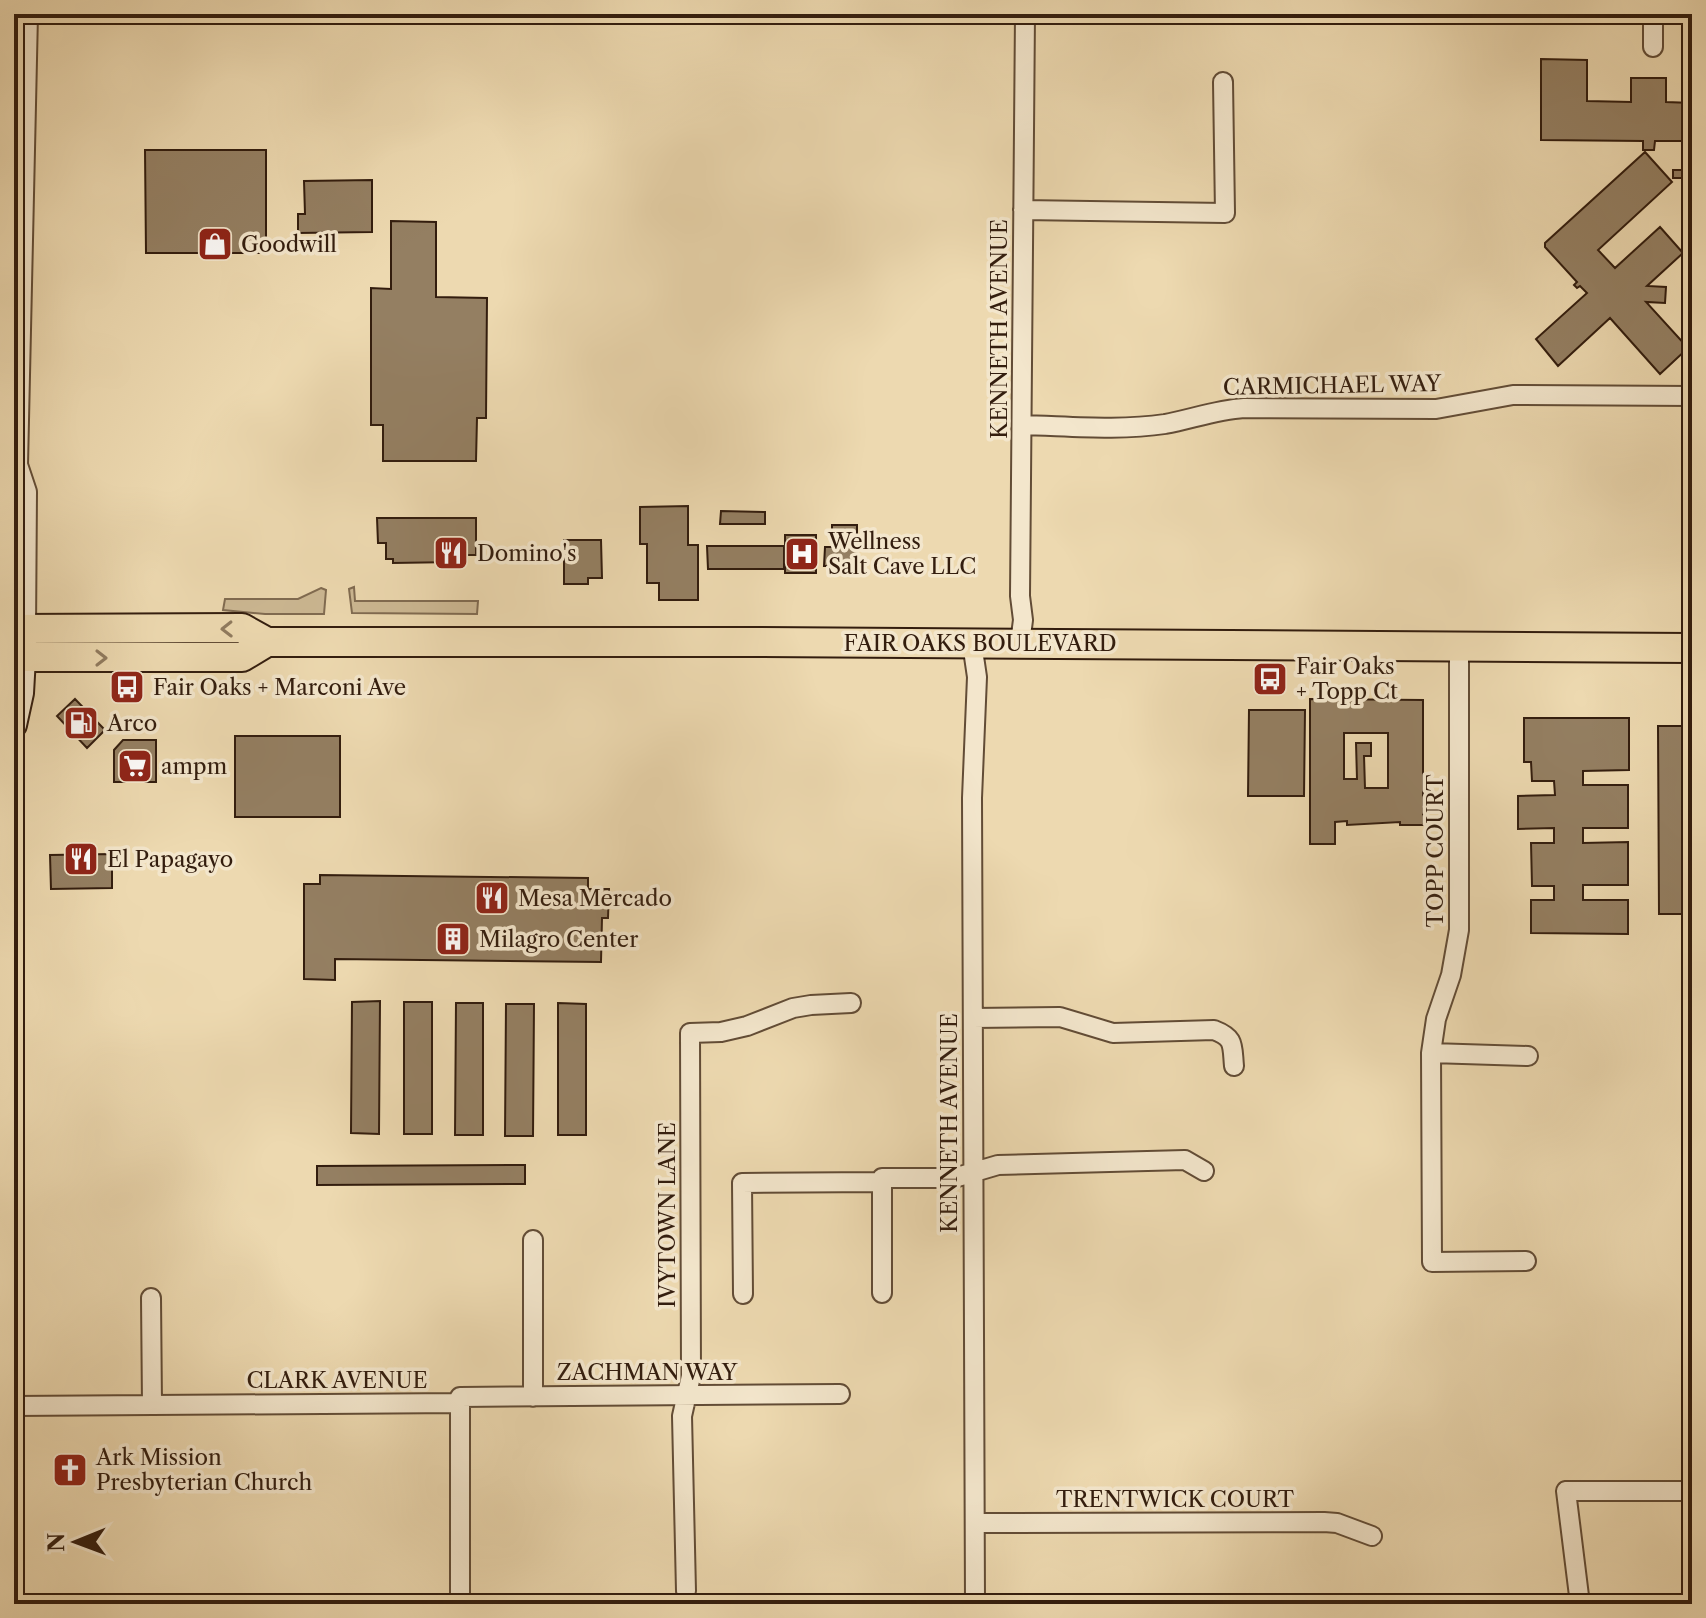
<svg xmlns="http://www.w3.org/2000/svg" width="1706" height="1618" viewBox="0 0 1706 1618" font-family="'Libre Caslon Text',serif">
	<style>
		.green { fill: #cdb994; stroke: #806b51; stroke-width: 2 }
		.building { fill: #947f62; stroke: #331d0e; stroke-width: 2; fill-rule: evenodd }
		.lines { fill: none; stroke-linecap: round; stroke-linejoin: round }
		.minor-casing { stroke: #624c36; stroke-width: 22 }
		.tertiary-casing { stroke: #624c36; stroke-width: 26 }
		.secondary-casing { stroke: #331d0e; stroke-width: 28 }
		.primary-casing { stroke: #331d0e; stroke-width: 32 }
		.minor { stroke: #f3e6cc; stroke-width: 18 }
		.tertiary { stroke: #f3e6cc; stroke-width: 22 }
		.secondary { stroke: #f3e6cc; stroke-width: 24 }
		.primary { stroke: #edd9b0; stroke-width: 28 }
		.oneway { stroke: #907b5f }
		.labels { text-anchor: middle; stroke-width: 7; stroke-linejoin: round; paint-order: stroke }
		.poi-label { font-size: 22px; fill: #331d0e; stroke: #f3e6cc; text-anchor: start }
		.street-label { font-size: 22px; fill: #331d0e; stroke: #f3e6cc }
	</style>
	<rect width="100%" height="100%" fill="#edd9b0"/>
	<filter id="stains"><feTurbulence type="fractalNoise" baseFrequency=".0025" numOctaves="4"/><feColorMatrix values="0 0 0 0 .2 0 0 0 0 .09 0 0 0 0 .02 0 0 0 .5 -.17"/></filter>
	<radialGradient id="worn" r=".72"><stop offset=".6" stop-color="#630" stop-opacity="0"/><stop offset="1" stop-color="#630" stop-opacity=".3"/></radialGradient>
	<!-- green -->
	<path class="green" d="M354 587 355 601H478L477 614 352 613 349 589Z
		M321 588 326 590 324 614H265L223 610 225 599H298Z"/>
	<!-- building -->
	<path class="building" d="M1541 59 1587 60V101L1631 102V78H1666V102L1692 103V141H1655L1654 150H1643V141L1541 140Z
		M145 150H266V253H146Z
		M1645 152 1672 182 1598 250 1615 268 1660 227 1683 253 1647 286 1666 287 1665 303 1646 302 1688 348 1660 374 1610 318 1558 366 1536 339 1587 293 1580 286 1577 288 1574 285 1577 282 1545 247V243Z
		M1682 157H1692V192H1682V178H1673V170H1682Z
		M372 180V232L298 233V214H305L304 181Z
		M391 221 436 222V297L487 298 486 418H477L476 461H383V425H371V288L391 289Z
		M688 506V545H698V600H659V583H647V544H640V507Z
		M721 511 765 512V524H720Z
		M377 518H476V555H455V562L393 563V559H386V543H378Z
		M832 525H857V566H824L825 547H832Z
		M785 535H816V573H785Z
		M564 540H601L602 578H588V584H564Z
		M707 546H784V569H708Z
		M75 699 105 730 87 748 57 716Z
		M1310 699 1423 700V825H1400V822L1347 825V821L1335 822V844H1310ZM1344 733H1388V788H1365L1364 756H1371V743H1356L1357 779H1344Z
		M1249 710H1305L1304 796H1248Z
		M1524 718H1629V770L1583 771V785H1628V828H1583V843L1628 842V885H1583V900H1628V934L1531 933V900H1554V886H1532L1531 843H1554V828L1518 829V796L1555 795 1554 781H1532L1531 762H1524Z
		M1658 726H1692V914H1659Z
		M235 736H340V817H235Z
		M123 740H156V782H114V750Z
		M112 854V888L51 889 50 855Z
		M320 875 588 878V889H609L608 918H602L601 962 335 959V980L304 979V884H320Z
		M380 1001 379 1134 351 1133 352 1002Z
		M404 1002H432V1134H404Z
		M456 1003H483V1135H455Z
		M558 1003 586 1004V1135H558Z
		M506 1004H534L533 1136H505Z
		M525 1165V1184L317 1185V1166Z"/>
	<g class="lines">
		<!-- minor casing -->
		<g class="minor-casing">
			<path id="minor" d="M1653 47V14
				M1023 210 1225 213 1223 82
				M1022 425C1068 426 1119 431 1165 424 1192 419 1216 410 1244 408L1436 409 1513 395 1692 396
				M972 643 977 677 972 798 975 1604
				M1020 643 1023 620 1020 596 1025 14
				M1459 646V930L1451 975 1436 1019 1431 1053 1432 1262 1526 1261
				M973 1018 1060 1017 1113 1033 1214 1030C1235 1038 1232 1045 1234 1066
				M1431 1053 1528 1056
				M533 1240V1397
				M882 1293V1178H954L998 1165 1185 1160 1204 1171
				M743 1294 742 1183 882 1182
				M151 1298 152 1405
				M460 1403V1397L840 1394
				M14 1406 460 1403
				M975 1523 1324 1522 1337 1523 1372 1536
				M686 1591 682 1416 691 1376 690 1033 721 1032 747 1026 793 1008 811 1005 851 1003
				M460 1604V1403
				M1580 1604 1566 1491H1692"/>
		</g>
		<!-- tertiary casing -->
		<g class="tertiary-casing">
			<path id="tertiary" d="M24 630 25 492 16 465 26 14"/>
		</g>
		<!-- secondary casing -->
		<g class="secondary-casing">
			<path id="secondary" d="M14 725 21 693 24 640"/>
		</g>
		<!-- primary casing -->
		<g class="primary-casing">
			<path id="primary" d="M14 629 242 628 267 642H762L1692 648
				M14 657H242L267 642"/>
		</g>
		<!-- minor -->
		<use href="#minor" class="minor"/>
		<!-- tertiary -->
		<use href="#tertiary" class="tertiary"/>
		<!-- secondary -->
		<use href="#secondary" class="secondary"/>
		<!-- primary -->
		<use href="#primary" class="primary"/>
	</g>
	<!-- one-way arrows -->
	<defs><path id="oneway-chevron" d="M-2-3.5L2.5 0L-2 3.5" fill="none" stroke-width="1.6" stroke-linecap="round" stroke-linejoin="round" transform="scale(2)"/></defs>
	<g class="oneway">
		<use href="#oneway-chevron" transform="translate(227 629) rotate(179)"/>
		<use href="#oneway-chevron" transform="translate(101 658)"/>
	</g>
	<!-- icons -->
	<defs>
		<g id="shop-square" transform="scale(1.8)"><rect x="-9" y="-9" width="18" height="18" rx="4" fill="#8f2418" stroke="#f3e6cc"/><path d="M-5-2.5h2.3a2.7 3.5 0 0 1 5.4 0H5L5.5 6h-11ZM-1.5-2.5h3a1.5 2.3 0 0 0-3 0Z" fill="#fff"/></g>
		<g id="restaurant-square" transform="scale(1.8)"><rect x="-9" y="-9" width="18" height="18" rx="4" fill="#8f2418" stroke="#f3e6cc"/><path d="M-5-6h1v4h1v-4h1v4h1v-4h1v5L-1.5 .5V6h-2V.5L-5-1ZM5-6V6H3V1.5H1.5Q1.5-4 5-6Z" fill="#fff"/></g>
		<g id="hospital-square" transform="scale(1.8)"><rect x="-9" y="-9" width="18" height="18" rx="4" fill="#8f2418" stroke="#f3e6cc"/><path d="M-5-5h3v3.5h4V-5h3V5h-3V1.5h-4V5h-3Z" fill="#fff"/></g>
		<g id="bus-square" transform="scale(1.8)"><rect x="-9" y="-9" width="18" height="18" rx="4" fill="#8f2418" stroke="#f3e6cc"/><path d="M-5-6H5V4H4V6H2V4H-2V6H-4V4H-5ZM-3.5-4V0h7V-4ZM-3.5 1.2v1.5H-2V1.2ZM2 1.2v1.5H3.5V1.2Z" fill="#fff"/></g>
		<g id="fuel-square" transform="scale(1.8)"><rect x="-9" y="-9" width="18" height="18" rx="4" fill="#8f2418" stroke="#f3e6cc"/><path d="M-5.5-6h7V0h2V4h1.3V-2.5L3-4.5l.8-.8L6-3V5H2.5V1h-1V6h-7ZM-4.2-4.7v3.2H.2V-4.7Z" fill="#fff"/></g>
		<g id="supermarket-square" transform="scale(1.8)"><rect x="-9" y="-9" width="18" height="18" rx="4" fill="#8f2418" stroke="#f3e6cc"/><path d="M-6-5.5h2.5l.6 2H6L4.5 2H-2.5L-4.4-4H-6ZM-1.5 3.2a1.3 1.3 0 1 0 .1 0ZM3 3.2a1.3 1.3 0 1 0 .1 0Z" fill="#fff"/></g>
		<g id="building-square" transform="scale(1.8)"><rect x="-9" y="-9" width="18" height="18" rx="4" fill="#8f2418" stroke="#f3e6cc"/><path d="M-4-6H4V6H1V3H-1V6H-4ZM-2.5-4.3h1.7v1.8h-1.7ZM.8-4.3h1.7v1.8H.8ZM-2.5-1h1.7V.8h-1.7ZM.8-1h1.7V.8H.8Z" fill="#fff"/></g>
		<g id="church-square" transform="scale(1.8)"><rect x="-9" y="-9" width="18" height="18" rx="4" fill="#8f2418" stroke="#f3e6cc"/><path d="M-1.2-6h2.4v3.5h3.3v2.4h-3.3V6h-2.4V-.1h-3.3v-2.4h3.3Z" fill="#fff"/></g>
	</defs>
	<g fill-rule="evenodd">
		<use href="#shop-square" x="215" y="244"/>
		<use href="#restaurant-square" x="451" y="553"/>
		<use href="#hospital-square" x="802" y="554"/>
		<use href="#bus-square" x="1270" y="679"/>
		<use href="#bus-square" x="127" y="687"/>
		<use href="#fuel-square" x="81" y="723"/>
		<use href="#supermarket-square" x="135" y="766"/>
		<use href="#restaurant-square" x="81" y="859"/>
		<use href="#restaurant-square" x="492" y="898"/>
		<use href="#building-square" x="453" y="939"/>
		<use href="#church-square" x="70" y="1470"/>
	</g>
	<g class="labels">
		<!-- poi labels -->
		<g class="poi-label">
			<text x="241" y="252">Goodwill</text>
			<text x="828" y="549">Wellness<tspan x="828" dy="25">Salt Cave LLC</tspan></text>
			<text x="477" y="561">Domino's</text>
			<text x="1296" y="674">Fair Oaks<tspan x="1296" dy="25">+ Topp Ct</tspan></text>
			<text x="153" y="695">Fair Oaks + Marconi Ave</text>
			<text x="107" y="731">Arco</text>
			<text x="161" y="774">ampm</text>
			<text x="107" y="867">El Papagayo</text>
			<text x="518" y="906">Mesa Mercado</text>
			<text x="479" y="947">Milagro Center</text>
			<text x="96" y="1465">Ark Mission<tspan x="96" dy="25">Presbyterian Church</tspan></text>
		</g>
		<!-- street labels -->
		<g class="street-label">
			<text transform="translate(999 329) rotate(-90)" y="8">KENNETH AVENUE</text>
			<text transform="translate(1332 385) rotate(-1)" y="8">CARMICHAEL WAY</text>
			<text x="980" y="651">FAIR OAKS BOULEVARD</text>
			<text transform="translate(1435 851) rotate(-90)" y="8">TOPP COURT</text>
			<text transform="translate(949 1123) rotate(-90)" y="8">KENNETH AVENUE</text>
			<text transform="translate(667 1215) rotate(-90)" y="8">IVYTOWN LANE</text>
			<text x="647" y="1380">ZACHMAN WAY</text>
			<text x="337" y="1388">CLARK AVENUE</text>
			<text x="1175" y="1507">TRENTWICK COURT</text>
		</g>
	</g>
	<!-- margin -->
	<rect width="1706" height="1618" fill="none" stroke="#edd9b0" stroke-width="48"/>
	<rect x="16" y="16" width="1674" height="1586" fill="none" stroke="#331d0e" stroke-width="4"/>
	<rect x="24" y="24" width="1658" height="1570" fill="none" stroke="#331d0e" stroke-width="2"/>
	<!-- north arrow -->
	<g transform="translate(76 1542) rotate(269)" stroke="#f3e6cc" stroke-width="6" paint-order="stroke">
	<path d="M0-6L14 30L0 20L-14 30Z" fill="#331d0e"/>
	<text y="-12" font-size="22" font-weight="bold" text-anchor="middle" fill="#331d0e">N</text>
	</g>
	<rect width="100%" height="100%" filter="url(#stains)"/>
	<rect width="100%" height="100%" fill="url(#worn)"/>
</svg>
